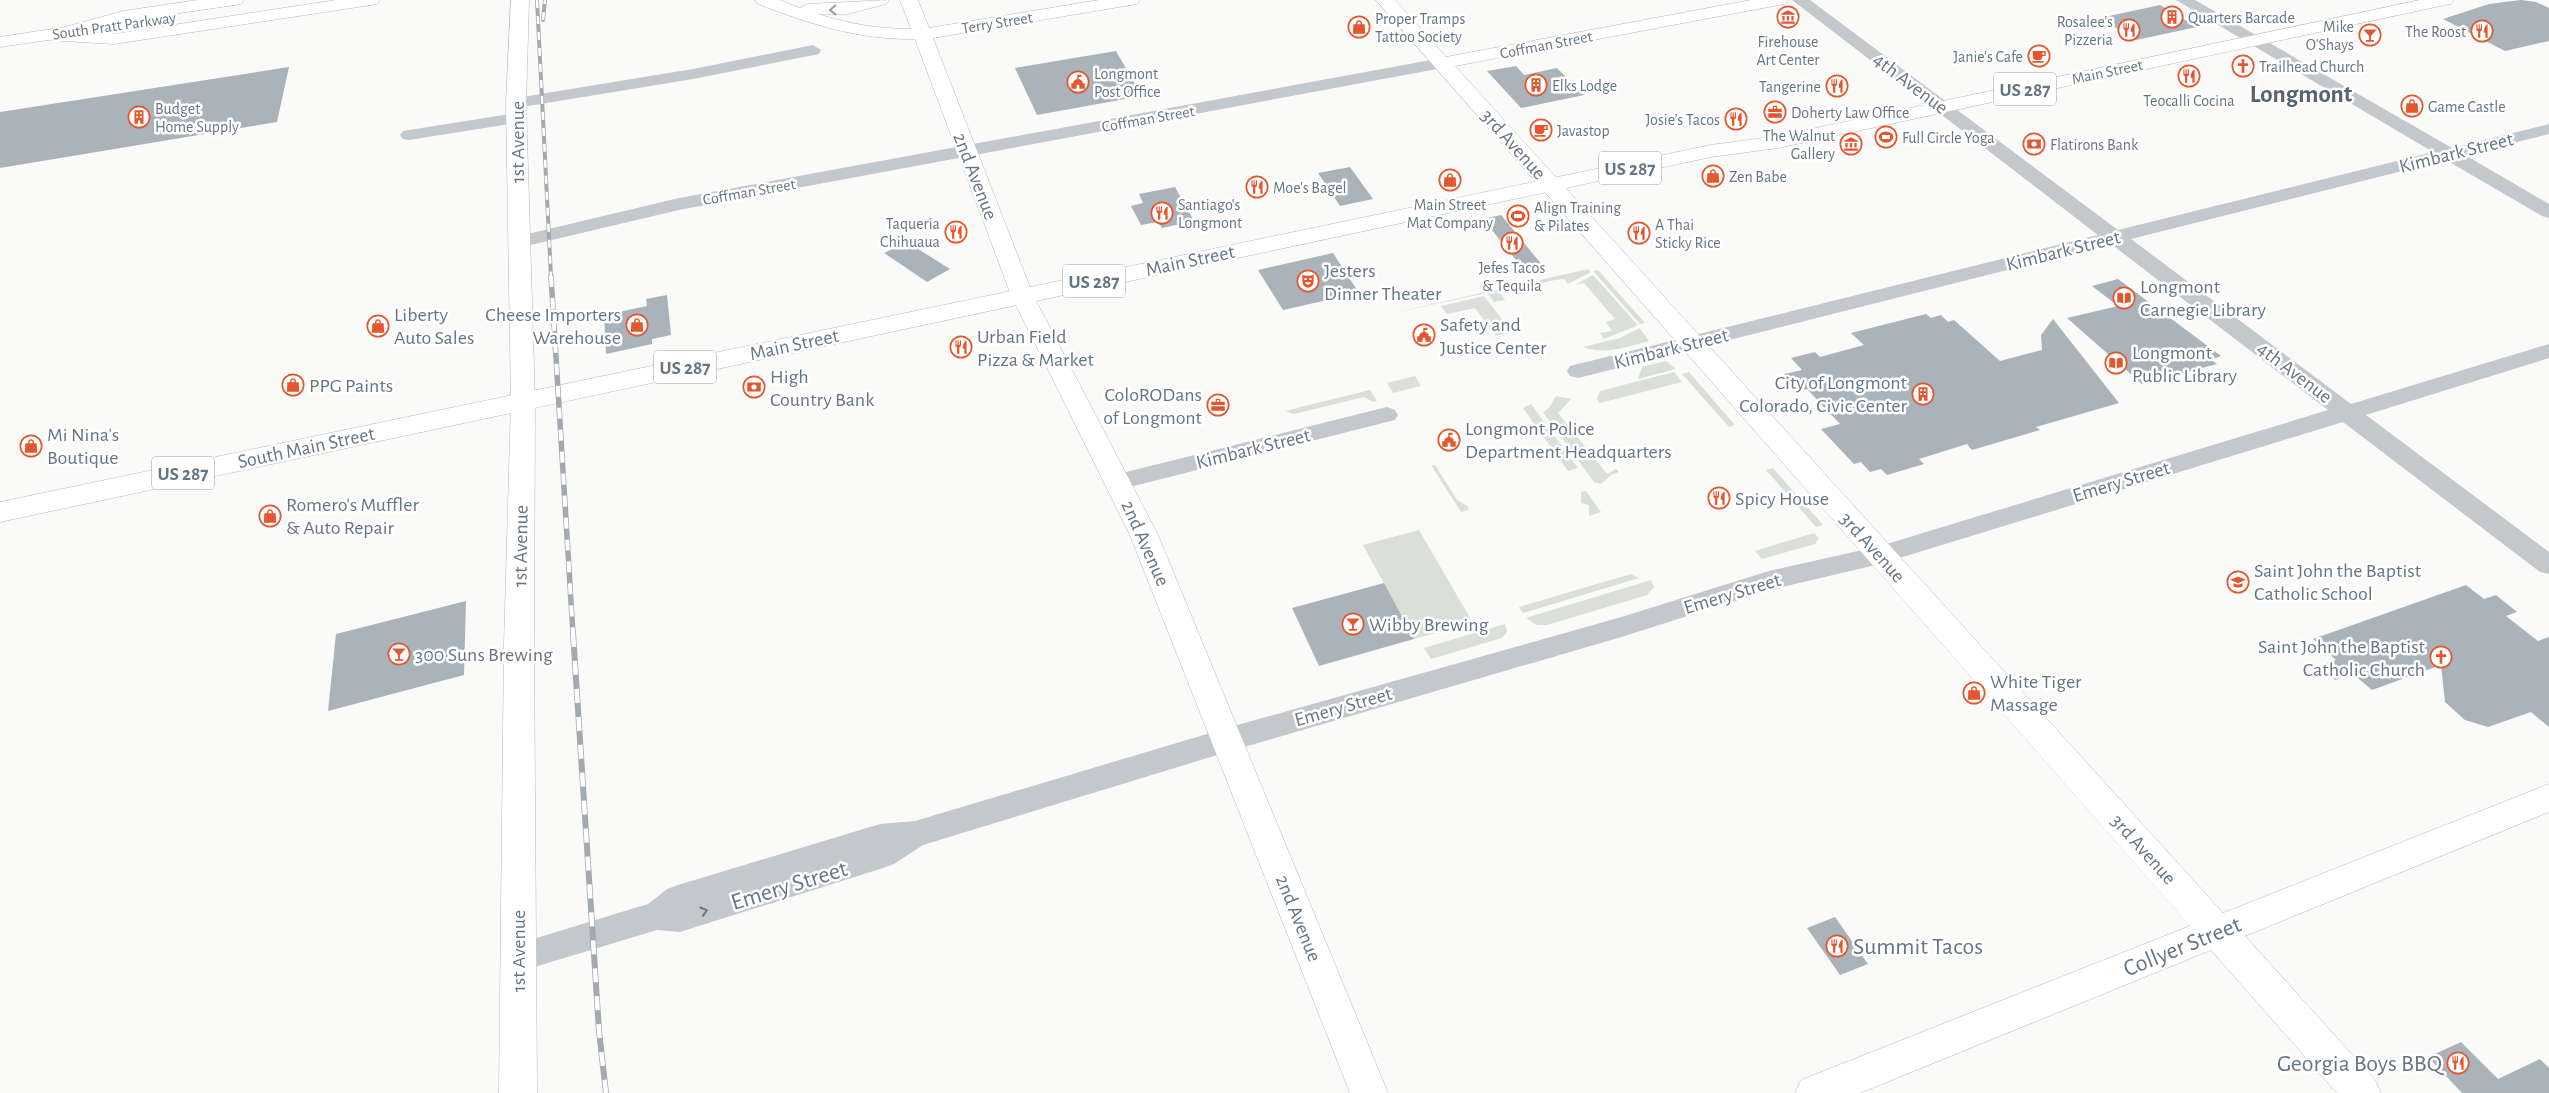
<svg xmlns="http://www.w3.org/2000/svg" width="2549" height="1093" viewBox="0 0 2549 1093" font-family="'Alegreya Sans',sans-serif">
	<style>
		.green { fill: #dadfd7 }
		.building { fill: #aab3b9 }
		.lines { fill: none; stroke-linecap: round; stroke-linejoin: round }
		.secondary-casing { stroke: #b3babf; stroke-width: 1 }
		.highway-casing { stroke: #b4b9bd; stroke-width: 1 }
		.street { fill: #c3c8cc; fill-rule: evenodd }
		.secondary { fill: #fff; fill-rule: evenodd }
		.highway { fill: #fff; fill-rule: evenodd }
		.rail-far2-casing { stroke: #a2aab0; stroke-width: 4 }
		.rail-far1-casing { stroke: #a2aab0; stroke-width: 5.5 }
		.rail-casing { stroke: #a2aab0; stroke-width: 6 }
		.rail-far2 { stroke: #fff; stroke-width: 2.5; stroke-dasharray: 8; stroke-linecap: butt }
		.rail-far1 { stroke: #fff; stroke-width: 4; stroke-dasharray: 11; stroke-linecap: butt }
		.rail { stroke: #fff; stroke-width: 4.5; stroke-dasharray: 14; stroke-linecap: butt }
		.oneway { stroke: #939fa8 }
		.oneway2 { stroke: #6a7a87 }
		.labels { text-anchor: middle; stroke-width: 5; stroke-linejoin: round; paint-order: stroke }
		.far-poi-label { font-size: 16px; fill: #657683; stroke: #fff; text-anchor: start }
		.far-street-label { font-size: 16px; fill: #657683; stroke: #fff }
		.shield { fill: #fff; stroke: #939fa8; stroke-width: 1 }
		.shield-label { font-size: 19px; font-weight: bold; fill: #657683 }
		.street-label { font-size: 20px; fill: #657683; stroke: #fff }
		.poi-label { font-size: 20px; fill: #657683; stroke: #fff; text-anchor: start }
		.near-street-label { font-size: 24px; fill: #657683; stroke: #fff }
		.near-poi-label { font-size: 24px; fill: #657683; stroke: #fff; text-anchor: start }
		.far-town-label { font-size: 25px; font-weight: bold; fill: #57646e; stroke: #fff }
	</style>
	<rect width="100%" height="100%" fill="#fafaf8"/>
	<!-- green -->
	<path class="green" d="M1588 269 1591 272 1568 284 1564 279 1555 280 1500 292 1505 300 1494 302 1487 293 1379 316Z
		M1598 270 1645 323 1640 324 1593 271Z
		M1593 275 1637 324 1636 326 1604 339 1600 333 1612 331 1606 322 1615 319 1584 283 1575 285Z
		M1484 296 1512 332 1496 336 1475 308 1447 314 1441 306Z
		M1640 328 1649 341C1626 347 1605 355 1583 347L1620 338Z
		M1666 361 1676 369 1638 379 1642 367Z
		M1674 372 1682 382 1600 403 1597 399 1600 391Z
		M1689 372 1735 425 1729 427 1682 374Z
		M1415 376 1421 386 1393 393 1387 383Z
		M1370 390 1377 401 1373 402 1364 397 1294 414 1285 411Z
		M1556 396 1571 399 1558 413 1607 474 1616 469 1619 472 1611 475 1601 484 1594 482 1543 412 1549 408Z
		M1531 404 1578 468 1568 471 1523 408Z
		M1431 465H1435L1457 500 1469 507 1468 510 1461 512Z
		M1773 468 1823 525 1816 527 1766 470Z
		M1586 491 1601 512 1589 516V505L1581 503V492Z
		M1419 530 1473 623 1414 639 1363 545Z
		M1814 533 1819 538 1815 544 1762 559 1755 551Z
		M1631 574 1639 578 1523 613 1519 607Z
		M1651 580 1654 587 1647 595 1547 625H1537L1526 618Z
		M1505 624 1507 632 1502 638 1431 659 1424 648Z"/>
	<!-- building -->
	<path class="building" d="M2521 0 2536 2 2549 8V41L2505 51 2443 19 2489 4Z
		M2160 5 2197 27 2136 40 2100 18Z
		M1116 51 1142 96 1037 115 1015 68Z
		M1516 66 1524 75 1557 68 1584 95 1521 108 1487 71Z
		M289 67 277 122 0 168V112Z
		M1350 167 1373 199 1340 206 1318 173Z
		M1175 187 1194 221 1162 228 1158 222 1141 225 1131 206 1143 203 1139 194Z
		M1501 215 1543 266 1524 270 1483 219Z
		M907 242 950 269 927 282 884 253Z
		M1333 253 1359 293 1283 310 1258 270Z
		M2118 279 2221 356 2211 360 2217 364 2142 384 2067 318 2118 306 2092 286Z
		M667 295 671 335 652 339V344L606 354 604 315 647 306 646 299Z
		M1926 314 1931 318 1941 315 1948 322 1954 320 2000 361 2042 350 2041 335 2053 319 2119 403 2036 427 2040 430 1972 450 1967 444 1919 459 1924 464 1887 475 1881 469 1870 472 1861 462 1854 464 1821 429 1840 424 1807 389 1800 391 1784 374 1802 370 1791 358 1815 352 1820 357 1864 345 1851 333Z
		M1384 583 1414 639 1319 666 1292 608Z
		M2466 585 2484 599 2496 595 2517 612 2506 616 2538 641 2549 637V727L2531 712 2488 727 2465 720 2445 702 2441 665 2372 690 2353 674 2335 680 2319 666 2336 660 2313 639Z
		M466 601 464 675 328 711 336 634Z
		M1835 917 1868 964 1840 975 1807 928Z
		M2461 1042 2498 1079 2540 1059 2549 1068V1093H2462L2428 1057Z"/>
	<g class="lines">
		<!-- secondary casing -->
		<g class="secondary-casing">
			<path id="secondary" d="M198 0H244L241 4 235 5 124 21 84 32 114 34 336 0H380L377 4 371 5 114 44 48 40 0 47V37L65 27 124 11Z
				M511 0H529L526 103 535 402 534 645 537 1093H499L504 645 511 402 506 103Z
				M755 0H780L800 8 808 4 889 0 886 4 847 14H818C849 24 879 29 911 29L900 0H918L929 28 1099 0H1140L1137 4 933 38 1033 295 1158 535 1388 1093H1350L1130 535 1011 295 915 39C859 40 810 24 758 4Z
				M1376 0H1395L1446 57 1751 0H1788L1785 4 1779 5 1455 66 2223 913 2549 784V812L2245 936 2375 1080 2381 1093H2337L2211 950 1860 1093H1795L1801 1080 2190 926Z"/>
		</g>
		<!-- highway casing -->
		<g class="highway-casing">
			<path id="highway" d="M2420 0H2454L2451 4 2445 5 1778 148 1711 157 0 522V502L1711 145 1778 136Z"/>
		</g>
		<!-- street -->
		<path class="street" d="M1792 0H1810L2118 230 2433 152 2176 0H2195L2452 148 2549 124V134L2465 155 2549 204V218L2542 216 2446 160 2131 239 2351 404 2549 344V358L2366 415 2549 552V574L2540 572 2343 422 1880 564 1770 590 1618 638 1227 752 923 845 894 864 883 868 680 932 657 930 518 972 507 967 502 957 507 947 648 904 667 889 678 885 880 824 915 821 1227 728 1618 618 1769 571 1880 546 2328 410 2111 244 1578 378 1570 376 1567 371 1570 366 1578 364 2098 235Z
			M813 45 821 50 819 54 693 79 516 108 510 107 507 103 510 99 516 98 693 69Z
			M1442 58 1448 59 1450 63 1448 67 679 210 518 248 511 246 508 242 511 238 679 198Z
			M516 113 522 114 525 118 522 122 409 140 403 139 400 135 403 131 409 130Z
			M1387 407 1395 410 1398 415 1395 420 1118 490 1110 488 1106 482 1110 476 1118 474Z"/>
		<!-- secondary -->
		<use href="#secondary" class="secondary"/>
		<!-- highway -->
		<use href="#highway" class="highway"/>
		<!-- rail-far2 casing -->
		<g class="rail-far2-casing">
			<path id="rail-far2" d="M537 0 551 277
				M543 20 545 0"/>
		</g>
		<!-- rail-far1 casing -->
		<g class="rail-far1-casing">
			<path id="rail-far1" d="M551 276 573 634"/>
		</g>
		<!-- rail casing -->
		<g class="rail-casing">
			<path id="rail" d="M573 633 599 1031 606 1093"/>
		</g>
		<!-- rail-far2 -->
		<use href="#rail-far2" class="rail-far2"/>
		<!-- rail-far1 -->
		<use href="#rail-far1" class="rail-far1"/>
		<!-- rail -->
		<use href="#rail" class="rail"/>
	</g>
	<!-- one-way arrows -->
	<defs><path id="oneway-chevron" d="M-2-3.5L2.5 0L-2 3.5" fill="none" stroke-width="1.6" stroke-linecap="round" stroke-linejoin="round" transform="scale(1.25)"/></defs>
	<use class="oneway" href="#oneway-chevron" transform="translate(833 10) rotate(179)"/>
	<use class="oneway2" href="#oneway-chevron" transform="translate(704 911) rotate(-17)"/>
	<!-- icons -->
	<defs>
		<g id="museum-ring" transform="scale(1.125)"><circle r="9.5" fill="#fff" stroke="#e4572e" stroke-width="1.5"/><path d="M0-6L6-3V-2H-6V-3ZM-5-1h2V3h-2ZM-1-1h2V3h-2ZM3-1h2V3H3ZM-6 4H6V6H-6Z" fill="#e4572e"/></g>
		<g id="building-ring" transform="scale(1.125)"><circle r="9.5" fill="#fff" stroke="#e4572e" stroke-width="1.5"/><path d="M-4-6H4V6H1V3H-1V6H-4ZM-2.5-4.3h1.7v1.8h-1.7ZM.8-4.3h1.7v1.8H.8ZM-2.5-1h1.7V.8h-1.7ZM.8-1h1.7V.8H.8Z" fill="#e4572e"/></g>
		<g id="shop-ring" transform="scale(1.125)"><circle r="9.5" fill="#fff" stroke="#e4572e" stroke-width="1.5"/><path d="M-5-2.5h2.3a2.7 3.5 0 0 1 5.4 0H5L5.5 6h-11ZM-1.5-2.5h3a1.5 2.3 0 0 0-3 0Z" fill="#e4572e"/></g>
		<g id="restaurant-ring" transform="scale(1.125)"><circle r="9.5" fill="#fff" stroke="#e4572e" stroke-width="1.5"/><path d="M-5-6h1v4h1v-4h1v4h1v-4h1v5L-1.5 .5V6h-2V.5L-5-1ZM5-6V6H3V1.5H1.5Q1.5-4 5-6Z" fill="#e4572e"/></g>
		<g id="bar-ring" transform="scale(1.125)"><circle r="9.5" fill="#fff" stroke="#e4572e" stroke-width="1.5"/><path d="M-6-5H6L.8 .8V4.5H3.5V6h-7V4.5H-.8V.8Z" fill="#e4572e"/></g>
		<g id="cafe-ring" transform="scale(1.125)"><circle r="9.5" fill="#fff" stroke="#e4572e" stroke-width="1.5"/><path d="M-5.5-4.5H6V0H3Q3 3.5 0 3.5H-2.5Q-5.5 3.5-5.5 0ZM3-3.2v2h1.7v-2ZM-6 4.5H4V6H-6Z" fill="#e4572e"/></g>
		<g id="church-ring" transform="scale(1.125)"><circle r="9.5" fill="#fff" stroke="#e4572e" stroke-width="1.5"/><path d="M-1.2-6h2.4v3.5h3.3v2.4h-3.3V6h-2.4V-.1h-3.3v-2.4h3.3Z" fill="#e4572e"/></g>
		<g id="civic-ring" transform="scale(1.125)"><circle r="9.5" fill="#fff" stroke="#e4572e" stroke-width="1.5"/><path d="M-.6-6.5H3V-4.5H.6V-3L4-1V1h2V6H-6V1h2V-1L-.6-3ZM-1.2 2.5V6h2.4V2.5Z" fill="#e4572e"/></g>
		<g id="office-ring" transform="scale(1.125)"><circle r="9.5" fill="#fff" stroke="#e4572e" stroke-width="1.5"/><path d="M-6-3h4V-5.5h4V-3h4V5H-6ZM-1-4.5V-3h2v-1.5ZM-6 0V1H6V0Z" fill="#e4572e"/></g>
		<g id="stadium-ring" transform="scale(1.125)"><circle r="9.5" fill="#fff" stroke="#e4572e" stroke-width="1.5"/><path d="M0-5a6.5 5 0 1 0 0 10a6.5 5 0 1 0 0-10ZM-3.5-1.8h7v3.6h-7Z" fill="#e4572e"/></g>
		<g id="bank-ring" transform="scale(1.125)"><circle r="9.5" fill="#fff" stroke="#e4572e" stroke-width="1.5"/><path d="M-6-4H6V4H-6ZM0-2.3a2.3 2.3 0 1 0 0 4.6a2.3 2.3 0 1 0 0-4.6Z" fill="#e4572e"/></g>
		<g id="theatre-ring" transform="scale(1.125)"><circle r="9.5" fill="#fff" stroke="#e4572e" stroke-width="1.5"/><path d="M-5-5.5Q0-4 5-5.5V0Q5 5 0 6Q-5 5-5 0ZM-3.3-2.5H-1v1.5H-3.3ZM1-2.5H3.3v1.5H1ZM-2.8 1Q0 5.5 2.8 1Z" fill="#e4572e"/></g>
		<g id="library-ring" transform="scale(1.125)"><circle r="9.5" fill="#fff" stroke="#e4572e" stroke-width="1.5"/><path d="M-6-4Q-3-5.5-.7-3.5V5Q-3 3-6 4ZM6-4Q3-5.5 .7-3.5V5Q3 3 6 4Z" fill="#e4572e"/></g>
		<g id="school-ring" transform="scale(1.125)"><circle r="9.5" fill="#fff" stroke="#e4572e" stroke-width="1.5"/><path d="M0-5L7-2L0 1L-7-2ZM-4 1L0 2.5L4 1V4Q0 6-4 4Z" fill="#e4572e"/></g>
	</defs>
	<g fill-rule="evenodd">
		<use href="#museum-ring" x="1788" y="17"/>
		<use href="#building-ring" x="2172" y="17"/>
		<use href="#shop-ring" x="1359" y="27"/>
		<use href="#restaurant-ring" x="2129" y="30"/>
		<use href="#restaurant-ring" x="2482" y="31"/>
		<use href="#bar-ring" x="2370" y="35"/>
		<use href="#cafe-ring" x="2039" y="56"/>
		<use href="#church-ring" x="2243" y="66"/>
		<use href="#restaurant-ring" x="2189" y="76"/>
		<use href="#civic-ring" x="1078" y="82"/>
		<use href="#building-ring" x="1536" y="85"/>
		<use href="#restaurant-ring" x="1837" y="86"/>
		<use href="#shop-ring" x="2412" y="106"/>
		<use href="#office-ring" x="1775" y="112"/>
		<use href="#building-ring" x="139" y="117"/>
		<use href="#restaurant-ring" x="1736" y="119"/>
		<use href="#cafe-ring" x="1541" y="130"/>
		<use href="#stadium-ring" x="1886" y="137"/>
		<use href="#museum-ring" x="1851" y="144"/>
		<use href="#bank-ring" x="2034" y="144"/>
		<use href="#shop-ring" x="1713" y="176"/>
		<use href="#shop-ring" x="1450" y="180"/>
		<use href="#restaurant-ring" x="1257" y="187"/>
		<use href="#restaurant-ring" x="1162" y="213"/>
		<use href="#stadium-ring" x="1518" y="216"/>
		<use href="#restaurant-ring" x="956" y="232"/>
		<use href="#restaurant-ring" x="1639" y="233"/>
		<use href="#restaurant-ring" x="1512" y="243"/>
		<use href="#theatre-ring" x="1308" y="281"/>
		<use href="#library-ring" x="2124" y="298"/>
		<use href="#shop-ring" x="637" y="325"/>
		<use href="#shop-ring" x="378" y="326"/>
		<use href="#civic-ring" x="1424" y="335"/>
		<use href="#restaurant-ring" x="961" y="347"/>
		<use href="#library-ring" x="2116" y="363"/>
		<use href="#shop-ring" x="293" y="385"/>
		<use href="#bank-ring" x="754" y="387"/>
		<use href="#building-ring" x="1923" y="394"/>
		<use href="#office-ring" x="1218" y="405"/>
		<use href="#civic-ring" x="1449" y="440"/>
		<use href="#shop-ring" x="31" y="446"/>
		<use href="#restaurant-ring" x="1719" y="498"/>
		<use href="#shop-ring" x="270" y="516"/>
		<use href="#school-ring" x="2238" y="582"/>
		<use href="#bar-ring" x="1353" y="624"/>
		<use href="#bar-ring" x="399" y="654"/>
		<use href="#church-ring" x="2441" y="657"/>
		<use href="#shop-ring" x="1974" y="693"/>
		<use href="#restaurant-ring" x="1837" y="946"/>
		<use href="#restaurant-ring" x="2458" y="1063"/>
	</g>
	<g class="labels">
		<!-- far-poi labels -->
		<g class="far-poi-label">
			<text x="2188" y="23">Quarters Barcade</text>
			<text x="1375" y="24">Proper Tramps<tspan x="1375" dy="18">Tattoo Society</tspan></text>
			<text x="2113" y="27" text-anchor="end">Rosalee's<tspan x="2113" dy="18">Pizzeria</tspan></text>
			<text x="2354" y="32" text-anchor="end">Mike<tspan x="2354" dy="18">O'Shays</tspan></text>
			<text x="2466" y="37" text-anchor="end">The Roost</text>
			<text x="1788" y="47" text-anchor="middle">Firehouse<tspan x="1788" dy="18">Art Center</tspan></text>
			<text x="2023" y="62" text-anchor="end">Janie's Cafe</text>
			<text x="2259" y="72">Trailhead Church</text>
			<text x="1094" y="79">Longmont<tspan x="1094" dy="18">Post Office</tspan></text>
			<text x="1552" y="91">Elks Lodge</text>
			<text x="1821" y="92" text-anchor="end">Tangerine</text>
			<text x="2189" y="106" text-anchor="middle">Teocalli Cocina</text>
			<text x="2428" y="112">Game Castle</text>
			<text x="155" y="114">Budget<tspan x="155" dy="18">Home Supply</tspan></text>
			<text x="1791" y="118">Doherty Law Office</text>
			<text x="1720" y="125" text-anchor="end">Josie’s Tacos</text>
			<text x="1557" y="136">Javastop</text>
			<text x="1835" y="141" text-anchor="end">The Walnut<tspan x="1835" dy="18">Gallery</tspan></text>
			<text x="1902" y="143">Full Circle Yoga</text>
			<text x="2050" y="150">Flatirons Bank</text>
			<text x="1729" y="182">Zen Babe</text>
			<text x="1273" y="193">Moe's Bagel</text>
			<text x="1178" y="210">Santiago's<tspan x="1178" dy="18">Longmont</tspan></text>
			<text x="1450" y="210" text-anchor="middle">Main Street<tspan x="1450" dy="18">Mat Company</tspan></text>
			<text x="1534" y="213">Align Training<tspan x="1534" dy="18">&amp; Pilates</tspan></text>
			<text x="940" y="229" text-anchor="end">Taqueria<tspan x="940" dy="18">Chihuaua</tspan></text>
			<text x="1655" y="230">A Thai<tspan x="1655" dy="18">Sticky Rice</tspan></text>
			<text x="1512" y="273" text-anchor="middle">Jefes Tacos<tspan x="1512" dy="18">&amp; Tequila</tspan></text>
		</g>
		<!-- far-street labels -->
		<g class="far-street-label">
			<text transform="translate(997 22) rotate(-9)" y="6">Terry Street</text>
			<text transform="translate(114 25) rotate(-8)" y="6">South Pratt Parkway</text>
			<text transform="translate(1546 44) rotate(-11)" y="6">Coffman Street</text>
			<text transform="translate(2107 71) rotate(-12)" y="6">Main Street</text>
			<text transform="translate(1148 118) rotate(-10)" y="6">Coffman Street</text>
			<text transform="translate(749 191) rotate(-10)" y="6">Coffman Street</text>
		</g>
		<!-- shield labels -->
		<g class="shield">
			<rect x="1994" y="72.5" width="62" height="33" rx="4"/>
			<rect x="1599" y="151.5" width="62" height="33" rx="4"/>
			<rect x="1063" y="264.5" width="62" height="33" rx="4"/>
			<rect x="654" y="350.5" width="62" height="33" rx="4"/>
			<rect x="152" y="456.5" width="62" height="33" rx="4"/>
		</g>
		<g class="shield-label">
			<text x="2025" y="96">US 287</text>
			<text x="1630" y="175">US 287</text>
			<text x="1094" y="288">US 287</text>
			<text x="685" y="374">US 287</text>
			<text x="183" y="480">US 287</text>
		</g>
		<!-- street labels -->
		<g class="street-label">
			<text transform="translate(1911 83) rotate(37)" y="7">4th Avenue</text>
			<text transform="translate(517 142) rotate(-90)" y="7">1st Avenue</text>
			<text transform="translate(1514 144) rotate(48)" y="7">3rd Avenue</text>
			<text transform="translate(2456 152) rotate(-14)" y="7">Kimbark Street</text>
			<text transform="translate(976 176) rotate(69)" y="7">2nd Avenue</text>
			<text transform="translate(2063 250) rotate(-14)" y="7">Kimbark Street</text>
			<text transform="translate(1190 260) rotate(-12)" y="7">Main Street</text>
			<text transform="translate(794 344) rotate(-12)" y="7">Main Street</text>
			<text transform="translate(1671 348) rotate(-14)" y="7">Kimbark Street</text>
			<text transform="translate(2295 372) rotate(37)" y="7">4th Avenue</text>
			<text transform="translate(306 447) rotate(-12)" y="7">South Main Street</text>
			<text transform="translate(1253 448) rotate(-14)" y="7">Kimbark Street</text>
			<text transform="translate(2121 481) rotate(-17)" y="7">Emery Street</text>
			<text transform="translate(1146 543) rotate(66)" y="7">2nd Avenue</text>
			<text transform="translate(520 546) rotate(-89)" y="7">1st Avenue</text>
			<text transform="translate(1873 547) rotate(48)" y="7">3rd Avenue</text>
			<text transform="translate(1732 593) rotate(-17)" y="7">Emery Street</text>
			<text transform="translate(1343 706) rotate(-16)" y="7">Emery Street</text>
			<text transform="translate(2144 849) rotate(48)" y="7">3rd Avenue</text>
			<text transform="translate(1299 918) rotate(68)" y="7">2nd Avenue</text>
			<text transform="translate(518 951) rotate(-90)" y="7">1st Avenue</text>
		</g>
		<!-- poi labels -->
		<g class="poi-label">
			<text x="1324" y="277">Jesters<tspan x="1324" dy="23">Dinner Theater</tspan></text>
			<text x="2140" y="293">Longmont<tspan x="2140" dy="23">Carnegie Library</tspan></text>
			<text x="394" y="321">Liberty<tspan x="394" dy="23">Auto Sales</tspan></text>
			<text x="621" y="321" text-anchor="end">Cheese Importers<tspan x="621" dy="23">Warehouse</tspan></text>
			<text x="1440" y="331">Safety and<tspan x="1440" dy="23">Justice Center</tspan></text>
			<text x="977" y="343">Urban Field<tspan x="977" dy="23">Pizza &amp; Market</tspan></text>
			<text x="2132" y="359">Longmont<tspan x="2132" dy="23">Public Library</tspan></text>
			<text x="770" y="383">High<tspan x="770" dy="23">Country Bank</tspan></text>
			<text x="1907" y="389" text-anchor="end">City of Longmont<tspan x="1907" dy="23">Colorado, Civic Center</tspan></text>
			<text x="309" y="392">PPG Paints</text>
			<text x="1202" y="401" text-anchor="end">ColoRODans<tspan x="1202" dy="23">of Longmont</tspan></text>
			<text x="1465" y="435">Longmont Police<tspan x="1465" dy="23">Department Headquarters</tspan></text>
			<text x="47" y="441">Mi Nina's<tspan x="47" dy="23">Boutique</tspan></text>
			<text x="1735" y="505">Spicy House</text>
			<text x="286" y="511">Romero's Muffler<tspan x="286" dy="23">&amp; Auto Repair</tspan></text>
			<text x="2254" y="577">Saint John the Baptist<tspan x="2254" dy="23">Catholic School</tspan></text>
			<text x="1369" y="631">Wibby Brewing</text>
			<text x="2425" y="653" text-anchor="end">Saint John the Baptist<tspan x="2425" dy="23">Catholic Church</tspan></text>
			<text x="415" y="661">300 Suns Brewing</text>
			<text x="1990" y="688">White Tiger<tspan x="1990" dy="23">Massage</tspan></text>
		</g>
		<!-- near-street labels -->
		<g class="near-street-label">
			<text transform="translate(789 885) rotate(-17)" y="8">Emery Street</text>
			<text transform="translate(2182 946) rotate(-22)" y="8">Collyer Street</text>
		</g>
		<!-- near-poi labels -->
		<g class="near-poi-label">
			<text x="1853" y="954">Summit Tacos</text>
			<text x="2442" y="1071" text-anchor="end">Georgia Boys BBQ</text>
		</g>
		<!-- far-town labels -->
		<g class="far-town-label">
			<text x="2301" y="102">Longmont</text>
		</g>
	</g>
</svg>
